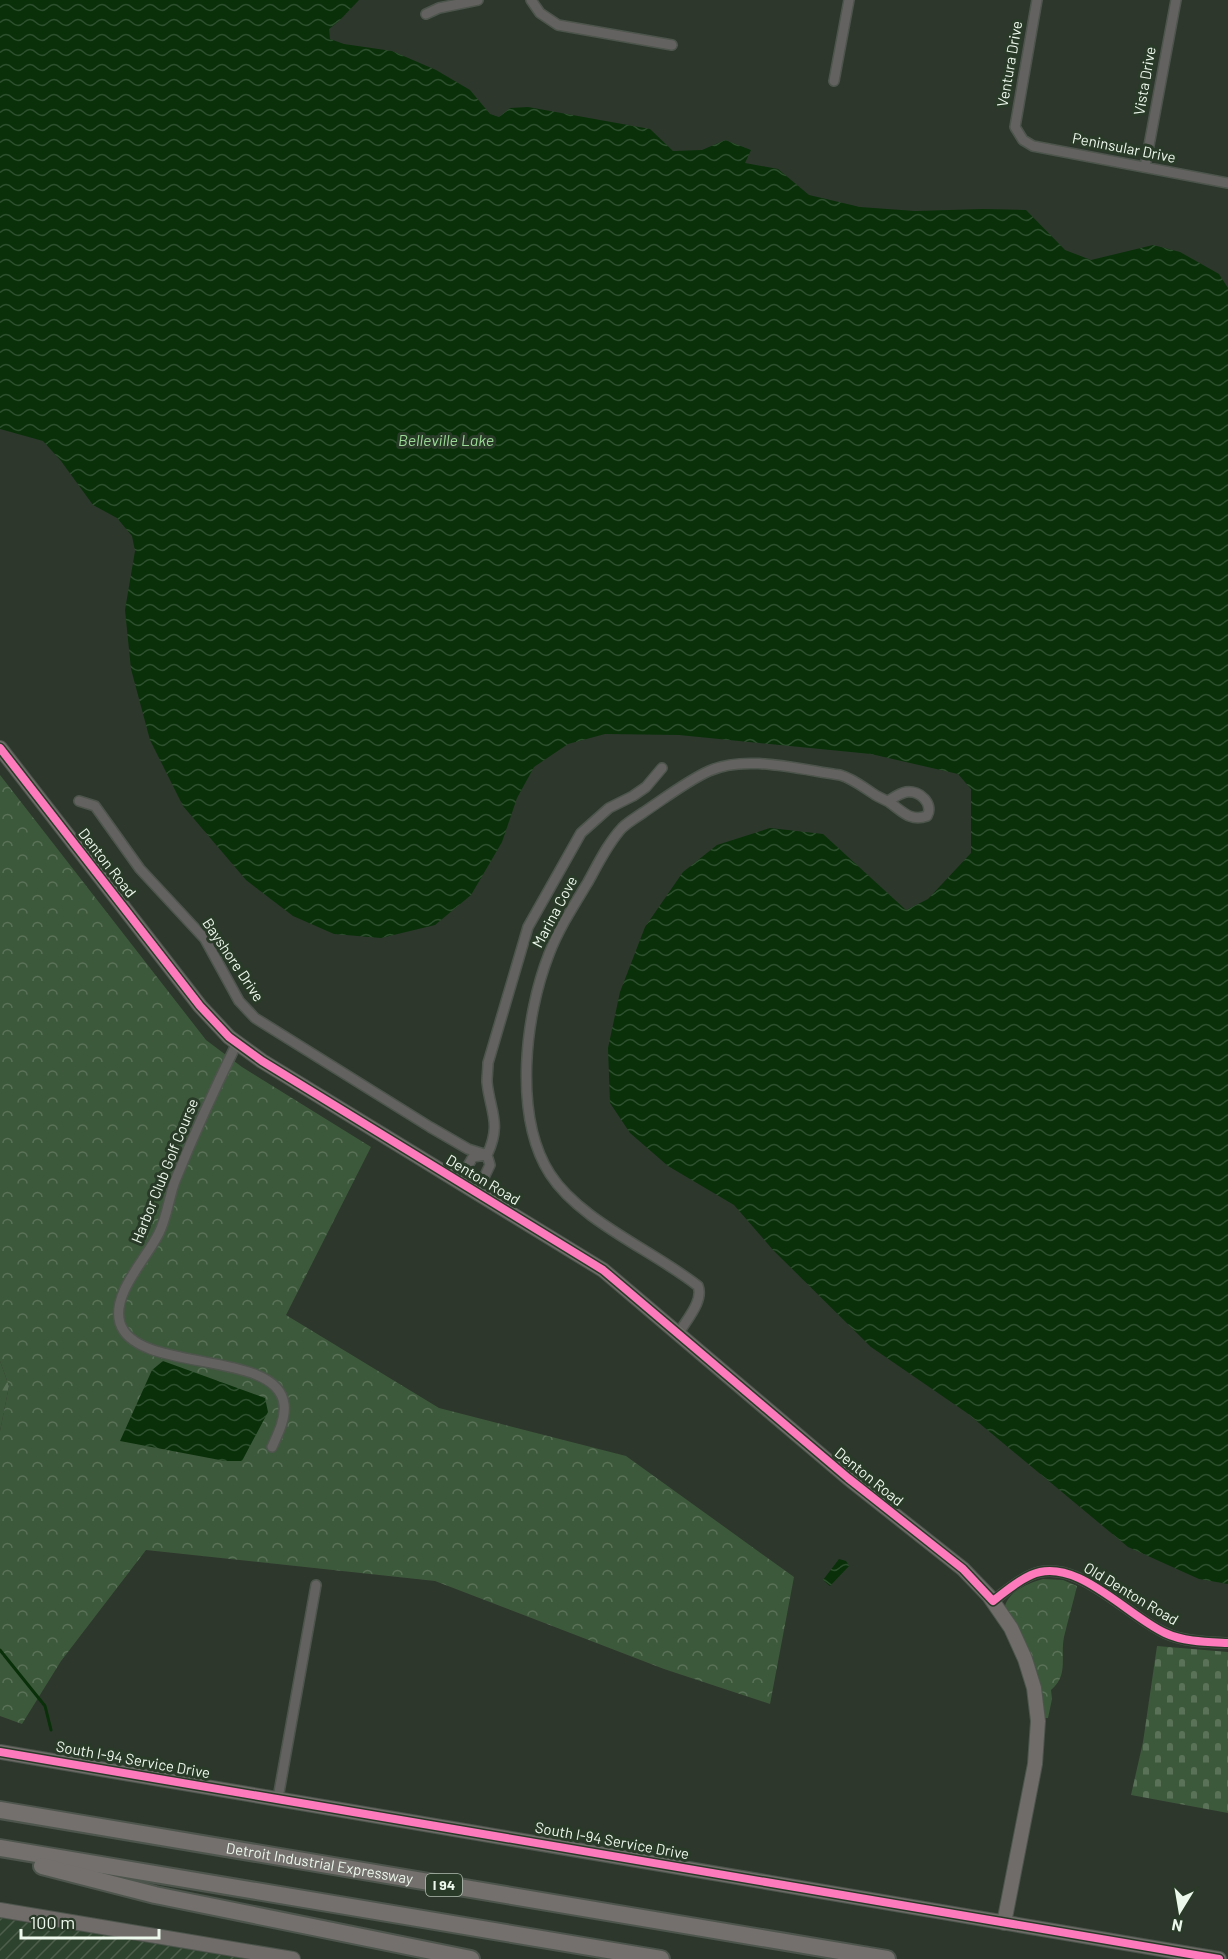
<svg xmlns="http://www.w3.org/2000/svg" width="1228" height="1959" viewBox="0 0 1228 1959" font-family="Barlow,sans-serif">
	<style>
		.industrial { fill: url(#industrial-furrows) }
		.forest { fill: url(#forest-firs) }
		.cemetery { fill: url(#cemetery-stones) }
		.park { fill: url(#park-crowns) }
		.water { fill: url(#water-waves) }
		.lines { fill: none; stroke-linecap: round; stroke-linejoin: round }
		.stream { stroke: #093009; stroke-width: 3 }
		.street-casing { stroke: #4d554c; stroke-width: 12 }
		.secondary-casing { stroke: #4d554c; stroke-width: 16 }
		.highway-casing { stroke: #4d554c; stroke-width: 20 }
		.street { stroke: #646260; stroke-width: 9 }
		.secondary { stroke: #6f6c69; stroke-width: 14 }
		.highway { stroke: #73706d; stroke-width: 16 }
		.cycleway-casing { stroke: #293b28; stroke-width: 11 }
		.cycleway { stroke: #fd7abc; stroke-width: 8 }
		.labels { text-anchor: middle; stroke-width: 6; stroke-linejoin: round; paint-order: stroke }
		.shield { fill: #293b28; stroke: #b2bfb1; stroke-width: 1.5 }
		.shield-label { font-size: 14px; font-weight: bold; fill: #edf8ec }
		.street-label { font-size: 15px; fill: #edf8ec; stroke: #293b28 }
		.water-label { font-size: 16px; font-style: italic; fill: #9bda96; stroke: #293b28 }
	</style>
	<defs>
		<pattern id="industrial-furrows" width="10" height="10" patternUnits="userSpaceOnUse" patternTransform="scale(1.5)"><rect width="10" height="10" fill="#2e432d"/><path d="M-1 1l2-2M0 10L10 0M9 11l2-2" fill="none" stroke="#4d5f4c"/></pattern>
		<pattern id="forest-firs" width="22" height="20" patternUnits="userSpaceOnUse" patternTransform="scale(1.5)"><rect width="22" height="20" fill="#3d593b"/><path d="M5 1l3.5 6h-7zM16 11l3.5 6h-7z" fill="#597258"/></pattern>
		<pattern id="cemetery-stones" width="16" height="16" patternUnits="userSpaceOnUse" patternTransform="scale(1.5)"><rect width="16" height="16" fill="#3d593b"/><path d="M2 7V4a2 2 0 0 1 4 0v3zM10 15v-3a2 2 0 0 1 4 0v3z" fill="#597258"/></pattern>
		<pattern id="park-crowns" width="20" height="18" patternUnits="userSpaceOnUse" patternTransform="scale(1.5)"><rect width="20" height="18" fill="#3d593b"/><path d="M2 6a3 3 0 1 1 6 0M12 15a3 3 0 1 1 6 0" fill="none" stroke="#597258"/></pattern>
		<pattern id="water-waves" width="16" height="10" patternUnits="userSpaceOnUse" patternTransform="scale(1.5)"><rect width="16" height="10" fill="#093009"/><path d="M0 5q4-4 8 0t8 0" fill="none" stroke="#2d4f2d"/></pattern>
	</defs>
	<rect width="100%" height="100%" fill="#2d372c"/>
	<!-- industrial -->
	<path class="industrial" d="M0 1918 168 1946 247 1959H0Z"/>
	<!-- forest -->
	<path class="forest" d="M0 1361 9 1386 0 1431Z"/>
	<!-- cemetery -->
	<path class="cemetery" d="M1157 1646 1228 1652V1813L1131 1795 1143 1742Z"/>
	<!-- park -->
	<path class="park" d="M0 775 206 1040 242 1067 371 1147 286 1315 439 1408 626 1456 794 1577 770 1704 664 1669 435 1581 146 1550 61 1661 22 1724 0 1716V1431L9 1386 0 1361Z
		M1043 1579 1063 1580 1077 1586C1073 1603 1068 1620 1064 1637 1060 1657 1069 1675 1051 1690L1052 1699 1048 1718H1045C1041 1679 1028 1638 1005 1606 1009 1591 1029 1583 1043 1579Z"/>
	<!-- water -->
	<path class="water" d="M0 0H359L339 21 329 29 330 39 344 44 392 51 436 70 470 90 490 114 499 117 510 108 528 107 650 129 673 151 702 150 725 140 751 150 745 163 778 169 809 195 860 207 915 211 983 209 1026 210 1065 250 1091 260 1153 245 1180 252 1219 274 1228 288V1584L1199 1579 1128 1547 967 1413 871 1347 773 1250 734 1205 668 1166 630 1133 610 1103 608 1048 620 992 645 927 683 872 717 845 770 828 823 834 906 910 928 899 971 853V789L958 774 871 754 679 735 605 734 568 744 534 767 517 798 502 842 471 895 435 925 381 938 334 934 293 916 246 880 183 806 150 740 131 669 125 610 135 551 132 536 117 518 93 505 61 461 43 441 0 429Z
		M163 1361 265 1398 268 1412 242 1461H225L120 1441 152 1370Z
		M839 1559 846 1561 849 1566 830 1586 823 1580Z"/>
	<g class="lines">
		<!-- stream -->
		<path class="stream" d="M0 1650 45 1706 51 1730"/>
		<!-- street casing -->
		<g class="street-casing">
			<path id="street" d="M531 0 540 13 558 25 672 45
				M1037 0 1015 127 1023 140 1033 146 1228 183
				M426 14 439 8 478 0
				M834 81 849 0
				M1145 167 1176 0
				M79 801 95 806 140 869 205 939 239 1001 255 1018 430 1127 468 1149 487 1155
				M237 1043C215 1088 194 1134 175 1181 169 1197 167 1217 159 1233 147 1258 111 1294 120 1323 136 1374 277 1349 284 1404 286 1418 278 1434 272 1447
				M459 1181 473 1157 485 1155
				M477 1192 490 1165 487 1155C502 1123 490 1112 487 1082 487 1076 488 1069 488 1063L528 927 581 833 609 808 633 796 646 787 662 768
				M679 1333C686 1320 704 1301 698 1286 654 1251 580 1221 550 1174 513 1116 525 1015 549 954 559 928 574 905 588 882 598 864 608 843 622 828 628 822 637 817 644 812 665 798 687 781 709 771 745 754 802 770 840 775 854 779 864 788 877 796 881 798 885 800 889 802 902 811 910 822 927 816 934 804 920 790 906 792 900 793 893 798 888 801
				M993 1601C1005 1592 1017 1581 1031 1575 1075 1555 1126 1615 1165 1633 1184 1642 1207 1642 1228 1643
				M278 1798 316 1585"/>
		</g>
		<!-- secondary casing -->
		<g class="secondary-casing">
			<path id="secondary" d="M0 748 200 1006 229 1037 262 1061 603 1270 848 1478 963 1569 989 1596 1011 1628 1025 1659 1034 1688 1038 1721 1035 1764 1004 1923
				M0 1752 1219 1959
				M0 1910 293 1959"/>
		</g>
		<!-- highway casing -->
		<g class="highway-casing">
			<g id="highway">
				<path id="s1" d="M0 1810 887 1959"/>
				<path d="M0 1848 661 1959"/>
				<path d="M42 1866 155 1895 471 1959"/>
			</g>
		</g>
		<!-- street -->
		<use href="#street" class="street"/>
		<!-- secondary -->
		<use href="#secondary" class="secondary"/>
		<!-- highway -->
		<use href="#highway" class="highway"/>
		<!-- cycleway casing -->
		<g class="cycleway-casing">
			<path id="cycleway" d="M0 748 200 1006 229 1037 262 1061 603 1270 848 1478 963 1569 993 1601C1005 1592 1017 1581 1031 1575 1075 1555 1126 1615 1165 1633 1184 1642 1207 1642 1228 1643
				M0 1752 1219 1959"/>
		</g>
		<!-- cycleway -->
		<use href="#cycleway" class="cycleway"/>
	</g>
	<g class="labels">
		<!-- shield labels -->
		<rect class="shield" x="426" y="1874" width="36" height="22" rx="4.5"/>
		<g class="shield-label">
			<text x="444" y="1890">I 94</text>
		</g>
		<!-- street labels -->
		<g class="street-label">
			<text transform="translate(1010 64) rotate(-80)" y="5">Ventura Drive</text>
			<text transform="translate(1145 81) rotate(-80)" y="5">Vista Drive</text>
			<text transform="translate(1124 148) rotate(11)" y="5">Peninsular Drive</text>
			<text transform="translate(107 863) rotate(52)" y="5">Denton Road</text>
			<text transform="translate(555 912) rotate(-62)" y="5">Marina Cove</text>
			<text transform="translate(233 960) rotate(56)" y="5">Bayshore Drive</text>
			<text transform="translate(165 1171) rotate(-68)" y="5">Harbor Club Golf Course</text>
			<text transform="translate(483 1180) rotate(31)" y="5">Denton Road</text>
			<text transform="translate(869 1477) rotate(39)" y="5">Denton Road</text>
			<text transform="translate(1131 1594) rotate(31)" y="5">Old Denton Road</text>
			<text transform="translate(133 1760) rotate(10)" y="5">South I-94 Service Drive</text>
			<text transform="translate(612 1841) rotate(10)" y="5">South I-94 Service Drive</text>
			<text dy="5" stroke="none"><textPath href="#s1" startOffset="324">Detroit Industrial Expressway</textPath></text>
		</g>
		<!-- water labels -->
		<g class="water-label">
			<text x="446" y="446">Belleville Lake</text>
		</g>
	</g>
	<!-- north arrow -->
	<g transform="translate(1180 1911) rotate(191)" stroke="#293b28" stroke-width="4.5" paint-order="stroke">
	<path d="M0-4.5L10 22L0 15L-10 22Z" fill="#edf8ec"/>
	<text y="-9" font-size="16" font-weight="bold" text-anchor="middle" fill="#edf8ec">N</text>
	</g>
	<!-- scale -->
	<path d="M21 1929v9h138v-9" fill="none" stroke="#edf8ec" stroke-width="3"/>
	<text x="30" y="1929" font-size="18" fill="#edf8ec" stroke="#293b28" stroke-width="4.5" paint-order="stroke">100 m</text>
</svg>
